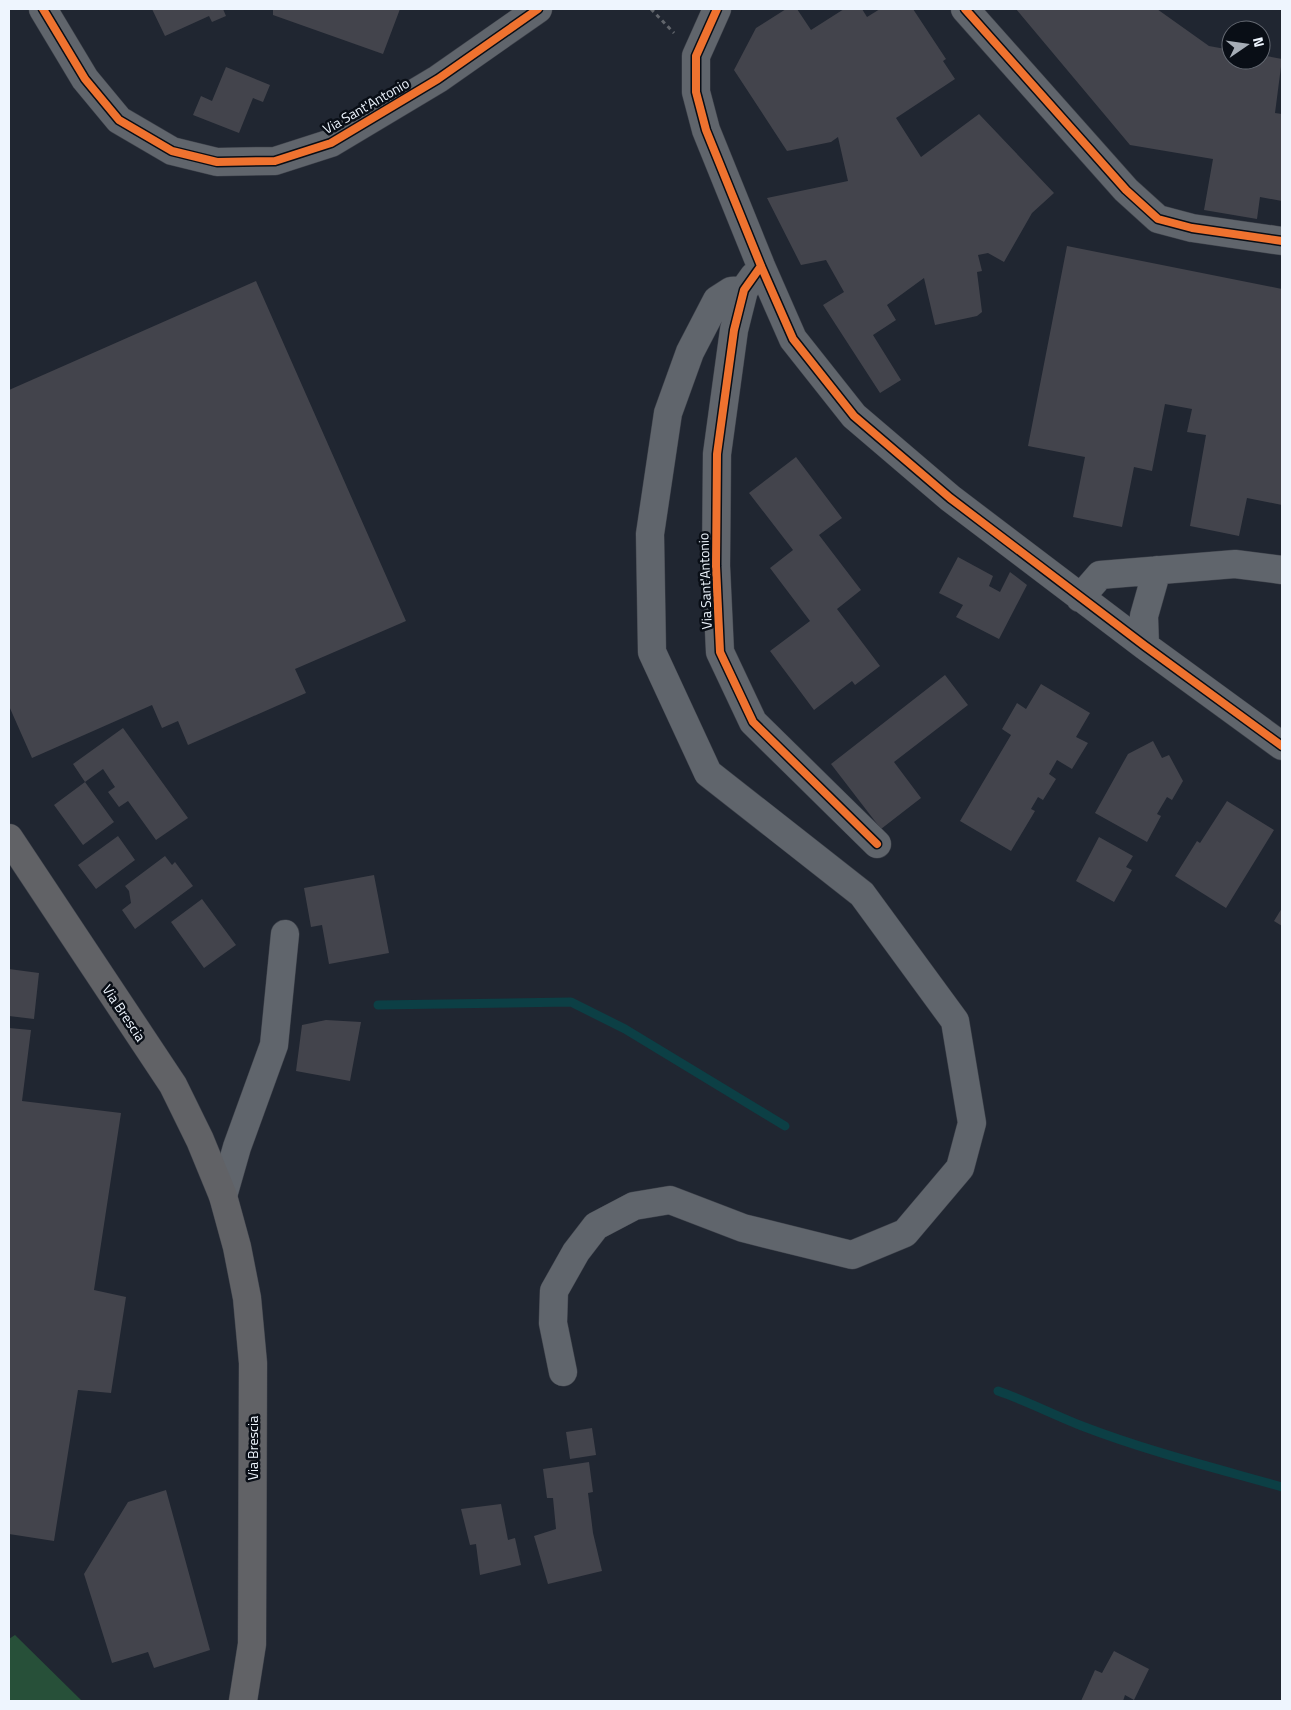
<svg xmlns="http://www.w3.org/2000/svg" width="1291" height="1710" viewBox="0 0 1291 1710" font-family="'Titillium Web',sans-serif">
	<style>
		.green { fill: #275039 }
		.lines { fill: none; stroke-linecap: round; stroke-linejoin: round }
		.stream { stroke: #0c3f45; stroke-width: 9 }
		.building { fill: #43444c }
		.minor-casing { stroke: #3d414a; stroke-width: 29 }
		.major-casing { stroke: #3d414a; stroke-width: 29 }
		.path { stroke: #61656c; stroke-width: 3; stroke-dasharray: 4 4; stroke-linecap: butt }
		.minor { stroke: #60656c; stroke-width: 28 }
		.major { stroke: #616266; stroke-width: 28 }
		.cycleway-casing { stroke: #090e16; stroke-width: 11 }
		.cycleway { stroke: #ef722f; stroke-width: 8 }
		.labels { text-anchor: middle; stroke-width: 5; stroke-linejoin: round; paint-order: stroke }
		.street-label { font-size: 14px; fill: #eef5fe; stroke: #090e16 }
	</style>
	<rect width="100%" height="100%" fill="#202631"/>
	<!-- green -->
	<path class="green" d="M15 1635 82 1701H9V1639Z"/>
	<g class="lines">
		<!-- stream -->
		<path class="stream" d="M378 1005 571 1002 625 1029 785 1126
			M998 1391C1027 1401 1054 1415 1082 1426 1147 1451 1215 1468 1282 1487"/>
	</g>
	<!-- building -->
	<path class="building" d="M152 9H223L226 16 212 22 209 16 165 36Z
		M273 9H400L383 54 273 15Z
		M786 9H797L811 30 844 9H862L867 17 880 9H913L946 59 943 61 955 79 896 118 921 157 979 114 1054 193 1032 213 1004 262 988 253 978 255 982 271 977 272 982 312 977 316 935 325 924 278 887 305 896 320 873 335 901 380 880 393 823 305 844 292 826 260 801 265 767 198 848 181 838 137 831 142 787 151 734 70 756 28Z
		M1016 9H1157L1209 46 1231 50V60H1261V55L1282 59 1275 113 1282 114V201L1260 197 1257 219 1204 210 1213 159 1130 145Z
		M226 67 270 85 263 102 253 98 239 133 193 115 201 96 212 101Z
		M1067 246 1282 289V505L1247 498 1239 536 1190 526 1206 435 1187 432 1192 409 1165 404 1152 471 1134 467 1122 527 1073 517 1085 457 1028 446Z
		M256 281 406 621 295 669 306 693 188 745 178 721 162 728 152 705 32 758 9 706V390Z
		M796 457 842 518 819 535 861 590 837 609 880 666 855 685 852 681 814 710 770 651 810 621 770 568 793 550 749 493Z
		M958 557 993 576 989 586 1000 592 1010 572 1027 585 999 639 956 617 963 605 939 593Z
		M945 675 968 705 894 762 921 798 881 829 831 764Z
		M1041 684 1090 713 1076 737 1088 743 1072 769 1057 760 1049 774 1056 779 1043 800 1038 797 1031 809 1035 811 1011 851 960 821 1011 735 1002 729 1017 703 1026 709Z
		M123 728 188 818 156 840 128 801 119 807 108 792 115 787 103 769 85 782 73 764Z
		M1153 741 1162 758 1169 755 1183 781 1172 800 1167 797 1157 814 1161 816 1147 842 1095 813 1128 754Z
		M85 782 114 822 83 845 54 805Z
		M1227 801 1274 830 1226 908 1175 876 1197 841 1200 843Z
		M118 836 135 860 96 889 78 865Z
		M1099 837 1133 856 1126 867 1132 870 1114 902 1076 881Z
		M165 856 172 865 175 862 193 886 135 929 122 910 131 903 129 891 125 886Z
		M374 875 389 953 329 964 322 925 311 927 304 888Z
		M202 899 236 945 204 968 171 922Z
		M1282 908V926L1274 921Z
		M9 969 39 973 34 1019 9 1016Z
		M326 1020 361 1022 350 1081 296 1071 302 1025Z
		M9 1028 31 1030 22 1101 121 1113 94 1290 126 1297 111 1393 78 1390 54 1541 9 1534Z
		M592 1428 596 1455 570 1459 566 1432Z
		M589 1462 593 1492 588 1493 593 1533 602 1571 548 1584 534 1536 556 1529 553 1498H547L543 1469Z
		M166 1490 210 1650 154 1668 148 1652 112 1663 84 1574 128 1502Z
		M501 1504 508 1540 515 1538 521 1565 480 1575 476 1544 470 1545 461 1509Z
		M1114 1651 1149 1669 1134 1700 1125 1695 1123 1701H1081L1095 1670 1102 1673Z"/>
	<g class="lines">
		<!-- minor casing -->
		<g class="minor-casing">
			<path id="minor" d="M43 9 85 79 119 120 172 151 217 162 275 161 331 143 438 79 538 9
				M717 9 696 56V92L706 130 761 266 793 339 854 416 950 498 1145 646 1282 746
				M965 9 1126 190 1158 219 1192 228 1282 241
				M754 276 744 290 734 330 717 454 716 566 720 652 753 722 877 844
				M1080 598 1100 575 1235 564 1282 570
				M1145 646 1144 616 1157 570
				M223 1196 237 1147 274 1045 285 934
				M563 1372 553 1323 554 1291 576 1252 596 1226 634 1206 670 1200 743 1228 852 1255 905 1233 960 1168 972 1123 955 1021 862 894 708 773 652 652 650 534 668 413 690 352 717 300 731 291 744 290"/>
		</g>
		<!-- major casing -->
		<g class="major-casing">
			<path id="major" d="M9 838 173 1085 200 1140 223 1196 237 1247 247 1298 253 1363 252 1644 243 1701"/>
		</g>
		<!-- path -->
		<path class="path" d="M651 9 674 33"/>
		<!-- minor -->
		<use href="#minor" class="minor"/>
		<!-- major -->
		<use href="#major" class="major"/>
		<!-- cycleway casing -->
		<g class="cycleway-casing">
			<path id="cycleway" d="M43 9 85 79 119 120 172 151 217 162 275 161 331 143 438 79 538 9
				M717 9 696 56V92L706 130 761 266 793 339 854 416 950 498 1145 646 1282 746
				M965 9 1126 190 1158 219 1192 228 1282 241
				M761 266 744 290 734 330 717 454 716 566 720 652 753 722 877 844"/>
		</g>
		<!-- cycleway -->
		<use href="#cycleway" class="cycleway"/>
	</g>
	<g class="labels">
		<!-- street labels -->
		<g class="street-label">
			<text transform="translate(366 106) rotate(-30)" y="5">Via Sant'Antonio</text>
			<text transform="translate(705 581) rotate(-92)" y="5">Via Sant'Antonio</text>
			<text transform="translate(124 1013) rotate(56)" y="5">Via Brescia</text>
			<text transform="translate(253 1448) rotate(-90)" y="5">Via Brescia</text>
		</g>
	</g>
	<!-- border -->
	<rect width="1291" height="1710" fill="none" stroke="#eef5fe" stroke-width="20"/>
	<!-- north arrow -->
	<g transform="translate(1246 45) rotate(77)"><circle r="24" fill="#090e16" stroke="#656a73"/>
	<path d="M0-4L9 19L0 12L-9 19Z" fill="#a6adb6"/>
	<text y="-8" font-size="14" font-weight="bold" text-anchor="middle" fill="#eef5fe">N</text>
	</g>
</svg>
